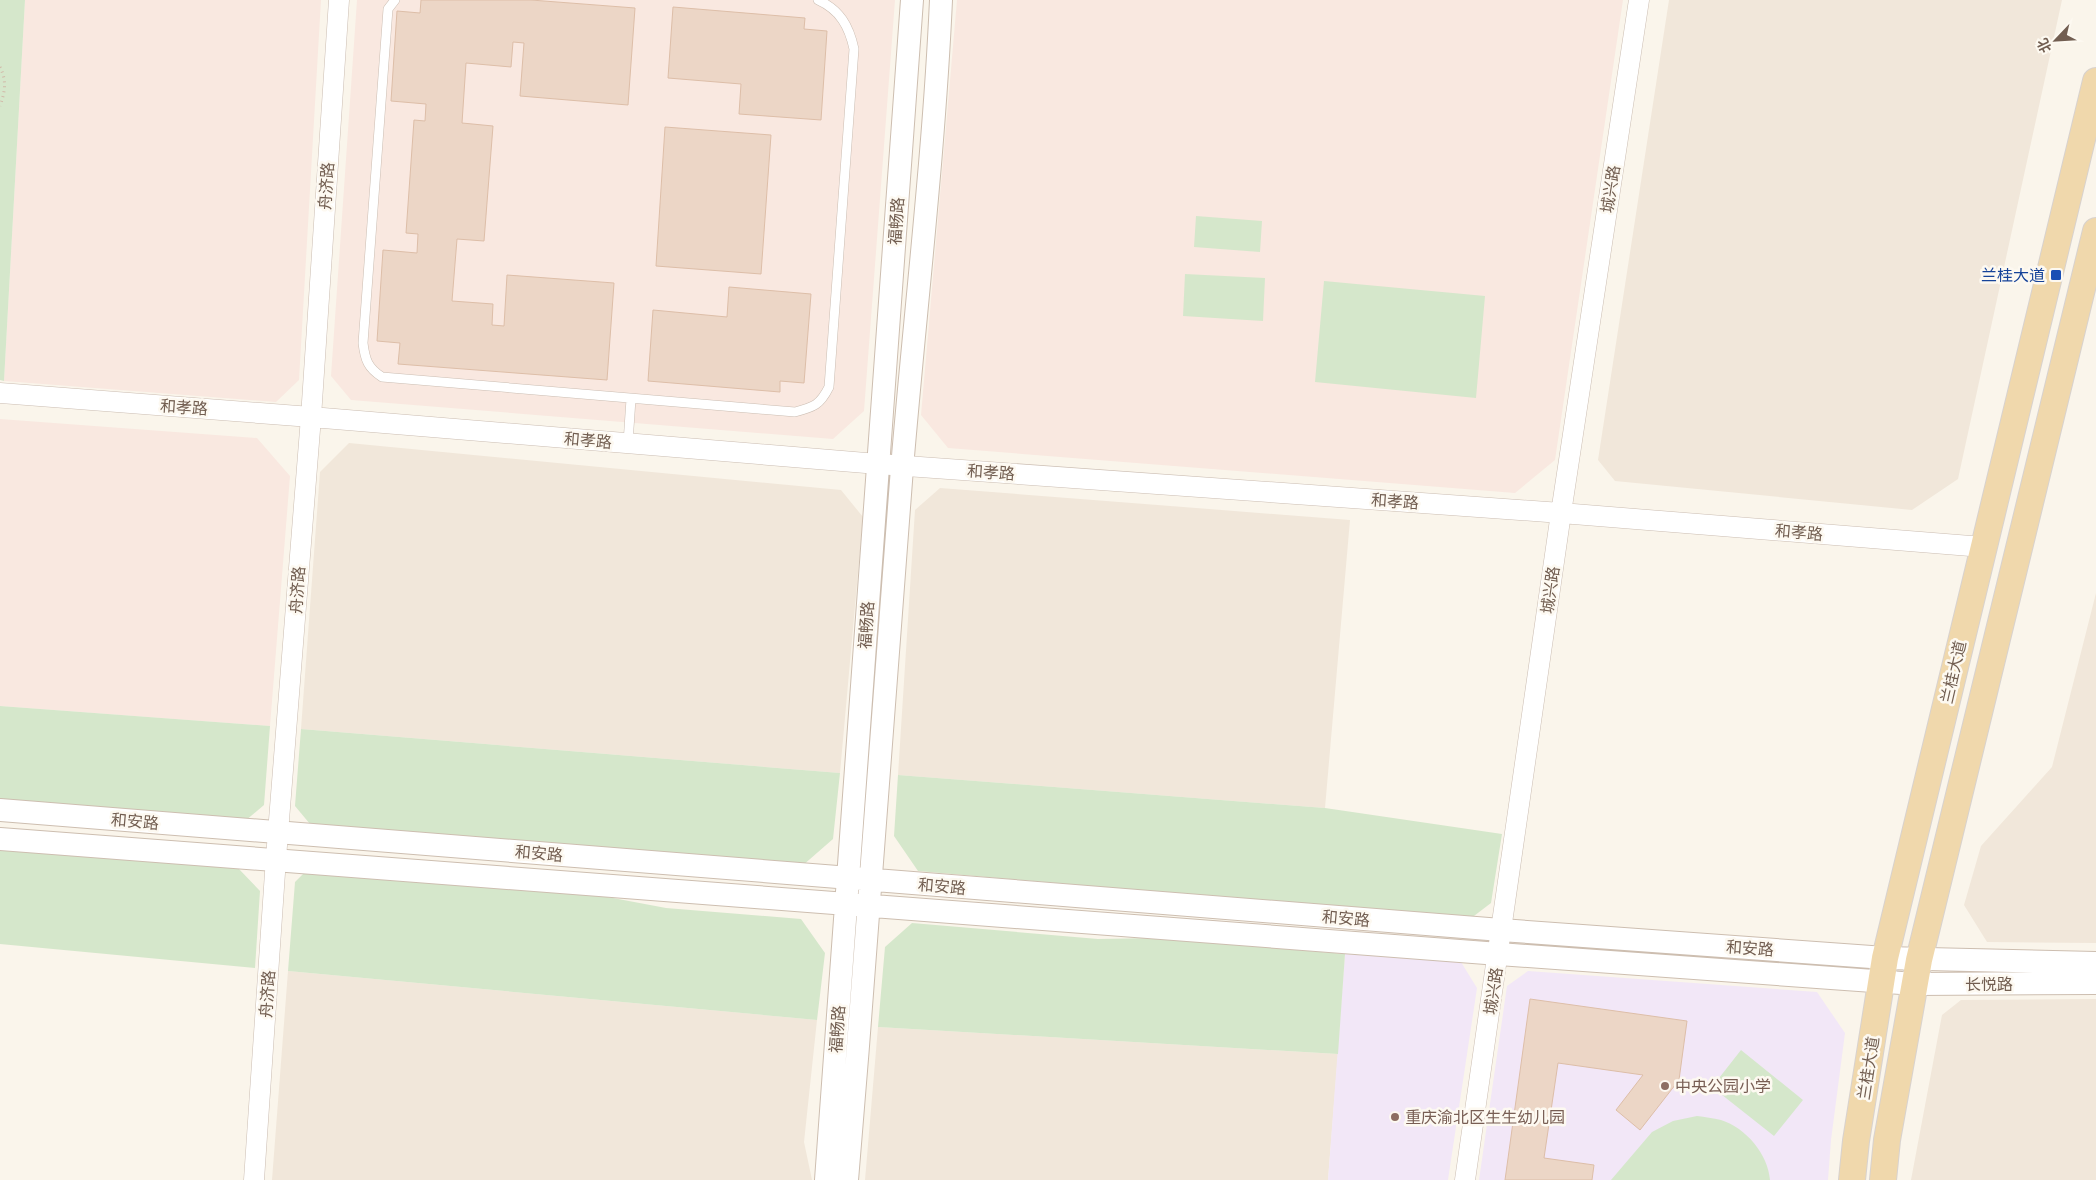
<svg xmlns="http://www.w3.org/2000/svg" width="2096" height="1180" viewBox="0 0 2096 1180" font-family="'Space Grotesk','Noto Sans SC',sans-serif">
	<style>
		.residential { fill: #f1e7da }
		.commercial { fill: #f9e8e0 }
		.education { fill: #f2e7f7 }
		.green { fill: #d5e7cb }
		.building { fill: #ecd6c6; stroke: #ddbea8 }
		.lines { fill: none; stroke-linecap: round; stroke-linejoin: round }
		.service-casing { stroke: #cbbdb2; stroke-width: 10 }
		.tertiary-casing { stroke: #cbbdb2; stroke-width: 21 }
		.secondary-casing { stroke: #cdbeb0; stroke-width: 24 }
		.primary-casing { stroke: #d8d2ce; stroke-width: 28 }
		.path { stroke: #d1baa9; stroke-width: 3; stroke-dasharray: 1 4; stroke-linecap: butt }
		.service { stroke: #fff; stroke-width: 9 }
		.tertiary { stroke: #fff; stroke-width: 20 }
		.secondary { stroke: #fff; stroke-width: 22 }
		.primary { stroke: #f0d8ac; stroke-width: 26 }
		.transit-dot { fill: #1a4fb4; stroke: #fdf9f1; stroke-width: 2 }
		.education-dot { fill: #8d6e63; stroke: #fdf9f1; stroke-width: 2 }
		.labels { text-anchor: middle; stroke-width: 5; stroke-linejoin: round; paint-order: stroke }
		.street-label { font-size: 16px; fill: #725e51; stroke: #fdf9f1 }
		.transit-label { font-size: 16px; fill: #164399; stroke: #fdf9f1; text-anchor: end }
		.education-label { font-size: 16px; fill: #785e54; stroke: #fdf9f1; text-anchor: start }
	</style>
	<rect width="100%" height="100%" fill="#faf5eb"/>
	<!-- residential -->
	<path class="residential" d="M1669 0H2062L1958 479 1912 510 1615 481 1598 460Z
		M349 443 841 490 863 517 840 773 301 729 320 472Z
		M940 488 1350 520 1325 808 898 775 915 510Z
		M2096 593V943L1987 942 1964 905 1981 846 2052 767Z
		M288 971 817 1020 804 1142 812 1180H272Z
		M2096 999V1180H1911L1942 1015 1961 1000Z
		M878 1027 1338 1054 1328 1180H865Z"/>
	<!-- commercial -->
	<path class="commercial" d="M25 0H321L299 380 276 402 4 381Z
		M357 0H895L864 411 833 439 351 400 331 376Z
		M957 0H1623L1555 460 1515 493 948 448 921 415Z
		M0 419 257 438 290 476 270 726 0 706Z"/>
	<!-- education -->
	<path class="education" d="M1345 954 1461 962 1477 988 1448 1180H1328Z
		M1528 971 1817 992 1845 1033 1831 1140 1828 1180H1479L1507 986Z"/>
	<!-- green -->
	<path class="green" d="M0 0H25L4 381 0 380Z
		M1196 216 1262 221 1260 252 1194 247Z
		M1185 274 1265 278 1263 321 1183 316Z
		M1324 281 1485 296 1476 398 1315 382Z
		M0 706 270 726 264 805 245 821 0 801Z
		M301 729 840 773 833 839 802 866 310 824 295 806Z
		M898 775 1325 808 1502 834 1491 903 1470 919 918 871 894 836Z
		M0 850 238 868 260 891 255 968 0 944Z
		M307 870 597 895 666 908 801 919 825 953 817 1020 288 971 295 882Z
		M912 923 1098 939 1156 938 1345 954 1338 1054 878 1027 885 947Z
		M1741 1050 1803 1100 1774 1136 1712 1087Z
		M1697 1116C1705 1117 1713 1118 1721 1120 1746 1128 1768 1154 1770 1180H1611L1652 1132 1673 1121Z"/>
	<!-- building -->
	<path class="building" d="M421 0H531L635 8 628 105 520 96 524 43 513 42 511 67 466 63 462 123 493 126 484 241 457 239 452 301 493 304 492 325 504 326 507 275 614 283 607 380 398 364 400 343 377 341 383 250 417 253 418 234 406 233 414 120 425 121 426 104 391 101 397 11 420 13Z
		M673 7 805 18 804 29 827 31 821 120 739 114 741 84 668 78Z
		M665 127 771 135 761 274 656 266Z
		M729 287 811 294 804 383 780 381V392L648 381 653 310 727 317Z
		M1530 999 1687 1021 1679 1080 1640 1130 1616 1110 1643 1075 1558 1063 1544 1158 1594 1165 1592 1180H1505Z"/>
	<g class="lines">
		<!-- service casing -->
		<g class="service-casing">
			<path id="service" d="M395 0 388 9 363 343C365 360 368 368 382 377L795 412C814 407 820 405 829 387L854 49C849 26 840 10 818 0
				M628 443 631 399"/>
		</g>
		<!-- tertiary casing -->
		<g class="tertiary-casing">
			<path id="tertiary" d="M0 393 311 417 878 464 1561 513 1983 547
				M254 1180 276 858 311 417 339 0
				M1465 1180 1561 513 1639 0"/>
		</g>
		<!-- secondary casing -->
		<g class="secondary-casing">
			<path id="secondary" d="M0 810 1501 930 1885 958 2096 963
				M0 839 1499 954 1915 984 2096 983
				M826 1180 912 0
				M847 1180C867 943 884 706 902 468 915 312 934 156 941 0"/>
		</g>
		<!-- primary casing -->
		<g class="primary-casing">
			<path id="primary" d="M1852 1180 1856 1141 1885 958 2096 81
				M1883 1180 1887 1140 1919 960 2096 231"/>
		</g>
		<!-- path -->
		<path class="path" d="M0 67C7 81 5 92 0 106"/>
		<!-- service -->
		<use href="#service" class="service"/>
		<!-- tertiary -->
		<use href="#tertiary" class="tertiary"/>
		<!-- secondary -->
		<use href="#secondary" class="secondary"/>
		<!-- primary -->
		<use href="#primary" class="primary"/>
	</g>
	<!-- markers -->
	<rect class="transit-dot" x="2050" y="269" width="12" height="12" rx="2.5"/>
	<g class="education-dot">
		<circle cx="1665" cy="1086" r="5"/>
		<circle cx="1395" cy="1117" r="5"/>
	</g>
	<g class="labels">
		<!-- street labels -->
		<g class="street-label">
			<text transform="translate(326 186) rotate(-86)" y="6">舟济路</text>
			<text transform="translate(1610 189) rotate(-81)" y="6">城兴路</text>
			<text transform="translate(896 221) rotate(-86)" y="6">福畅路</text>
			<text transform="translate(184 407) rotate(4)" y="6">和孝路</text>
			<text transform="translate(588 440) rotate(5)" y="6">和孝路</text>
			<text transform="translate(991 472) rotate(4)" y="6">和孝路</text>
			<text transform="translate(1395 501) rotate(4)" y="6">和孝路</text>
			<text transform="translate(1799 532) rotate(5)" y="6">和孝路</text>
			<text transform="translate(297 590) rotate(-86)" y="6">舟济路</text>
			<text transform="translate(1550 590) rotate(-82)" y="6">城兴路</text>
			<text transform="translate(866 625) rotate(-86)" y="6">福畅路</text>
			<text transform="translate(1953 672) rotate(-77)" y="6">兰桂大道</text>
			<text transform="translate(135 821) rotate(5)" y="6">和安路</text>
			<text transform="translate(539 853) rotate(5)" y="6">和安路</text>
			<text transform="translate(942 886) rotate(5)" y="6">和安路</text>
			<text transform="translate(1346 918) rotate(5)" y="6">和安路</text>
			<text transform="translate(1750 948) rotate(4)" y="6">和安路</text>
			<text x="1989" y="990">长悦路</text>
			<text transform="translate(1493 991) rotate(-82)" y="6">城兴路</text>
			<text transform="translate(267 994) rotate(-86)" y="6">舟济路</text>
			<text transform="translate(837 1029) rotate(-86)" y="6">福畅路</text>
			<text transform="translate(1868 1068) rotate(-81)" y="6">兰桂大道</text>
		</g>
		<!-- transit labels -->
		<g class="transit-label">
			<text x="2045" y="281">兰桂大道</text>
		</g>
		<!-- education labels -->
		<g class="education-label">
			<text x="1675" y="1092">中央公园小学</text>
			<text x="1405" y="1123">重庆渝北区生生幼儿园</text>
		</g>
	</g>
	<!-- north arrow -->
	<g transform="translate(2056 40) rotate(245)" stroke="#fdf9f1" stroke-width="4" paint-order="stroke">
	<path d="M0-4L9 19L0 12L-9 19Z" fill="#725e51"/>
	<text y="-8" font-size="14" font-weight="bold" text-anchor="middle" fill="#725e51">北</text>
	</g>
</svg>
